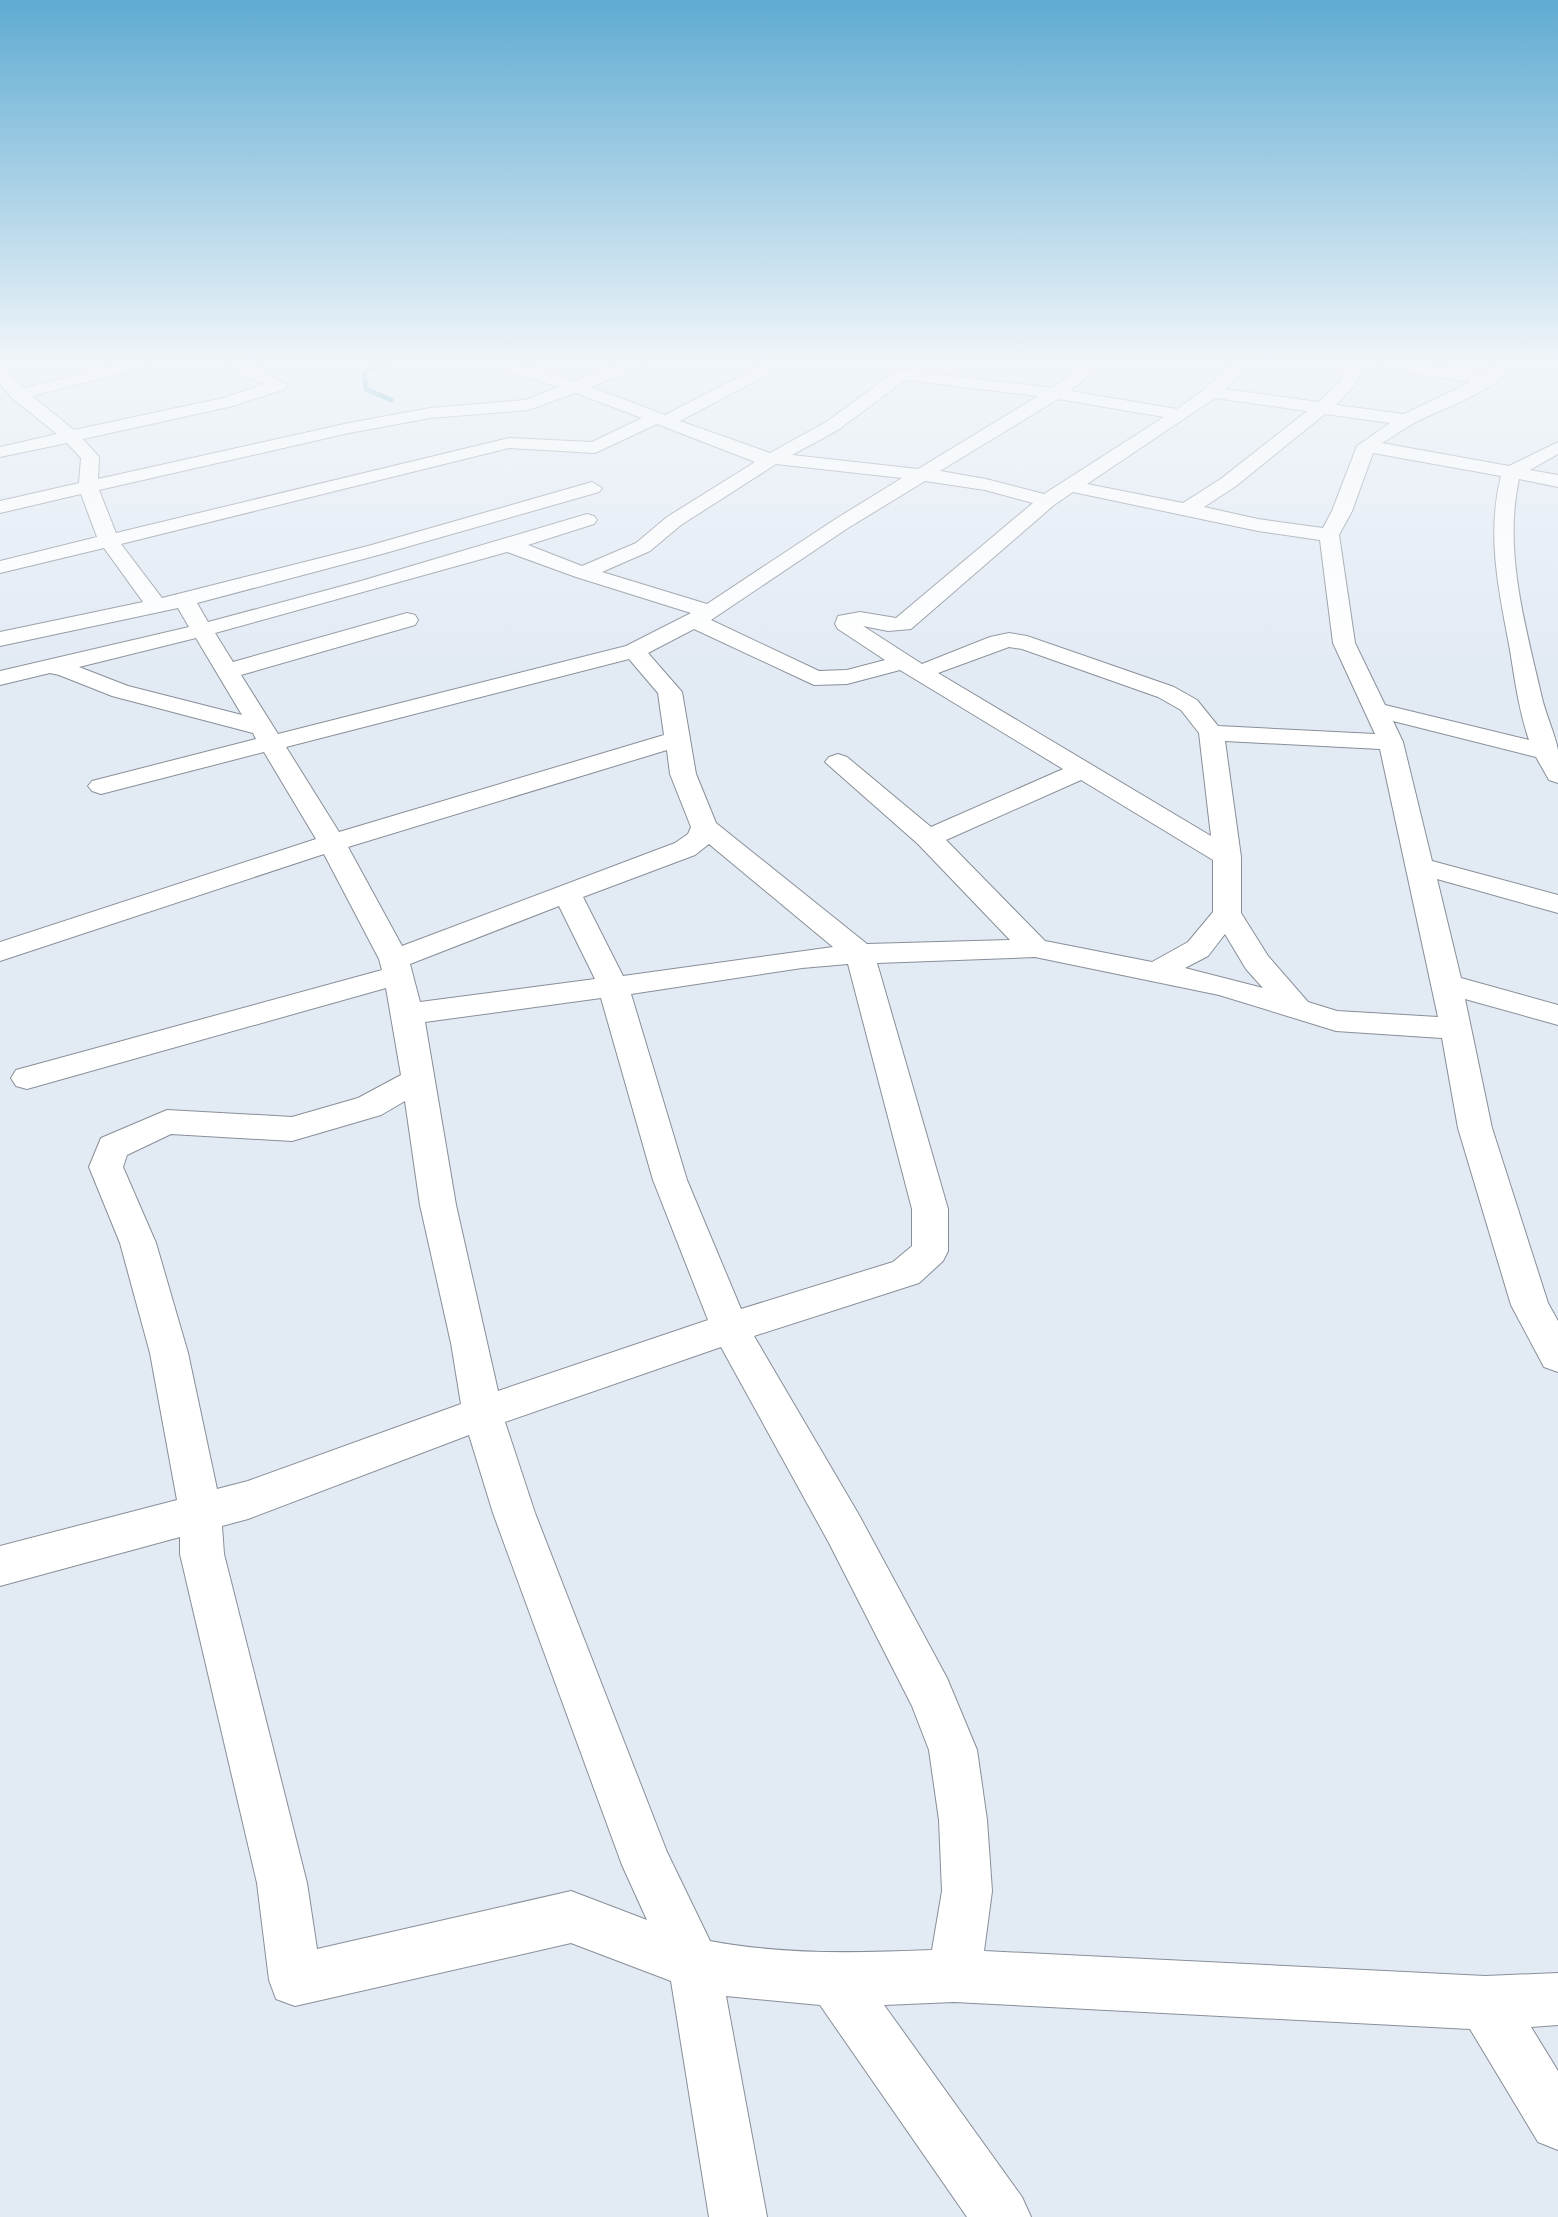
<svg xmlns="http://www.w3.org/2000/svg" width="1558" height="2217" viewBox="0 0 1558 2217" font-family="Barlow,sans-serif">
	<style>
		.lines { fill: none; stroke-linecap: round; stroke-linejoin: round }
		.stream { stroke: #329db2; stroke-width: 5 }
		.minor-casing { stroke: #888f98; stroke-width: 2 }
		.minor { fill: #fff; fill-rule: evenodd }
	</style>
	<rect width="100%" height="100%" fill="#e2eaf4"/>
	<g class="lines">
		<!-- stream -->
		<path class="stream" d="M387 364 364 373 366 389 391 400"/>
		<!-- minor casing -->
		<g class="minor-casing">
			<path id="minor" d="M122 364H148L146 367 32 396 74 430 223 398 264 384 246 376 230 364H249L287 385 285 389 233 406 83 439 99 457 98 479 349 423 430 408 525 400 559 387 492 367 490 364H514L575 381 621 364H642L640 367 591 387 665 415 764 364H784L782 367 680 421 770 453 826 422 896 371 902 370 1052 388 1085 364H1103L1070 391 1177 409 1206 388 1232 364H1249L1225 389 1318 402 1340 382 1348 364H1364L1355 385 1336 405 1404 414 1471 382 1386 369 1378 364H1415L1485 374 1497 364H1513C1503 389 1438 410 1414 423 1403 429 1393 437 1382 443L1509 466 1558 442V454L1530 470 1558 475V487L1519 479C1503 551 1526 628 1542 698 1546 715 1555 734 1558 750 1558 760 1558 772 1558 783L1549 780 1536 757 1393 721 1403 742 1432 861 1558 895V913L1437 879 1461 978 1558 1005V1025L1465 999 1492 1128 1548 1303 1558 1321V1372L1544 1367 1511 1305 1458 1128 1442 1038 1336 1031 1219 995 1035 957 877 963 948 1209V1251L943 1261 919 1283 754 1336 859 1515 947 1678 977 1750 987 1820 992 1891 984 1951 1485 1976 1558 1973V2025L1531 2027 1558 2071V2150L1538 2142 1470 2029 954 2002 884 2005 1022 2197 1031 2217H967L820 2005 726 1996 767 2217H709L671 1981 571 1943 295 2006 276 1999 269 1980 257 1883 180 1554V1537L0 1586V1546L177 1500 150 1353 120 1243 89 1167 101 1138 167 1110 292 1117 358 1098 401 1075 386 988 27 1089 16 1086 11 1078 16 1070 382 970 379 959 324 854 0 961V942L316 839 264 752 101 794 92 791 88 786 92 781 256 739 253 733 112 696 59 675 50 673 0 685V671L189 627 178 608 0 646V632L143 602 104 548 0 573V561L97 537 81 494 0 513V501L79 483 81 458 67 443 0 457V447L57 434 12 398 0 384V370L6 371 23 388ZM905 380 1038 396 918 469 792 455 838 430ZM576 393 642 418 592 442 509 438 116 533 99 490 349 433 430 418 528 410ZM1215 398 1307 411 1222 478 1183 503 1087 484ZM1058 399 1164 417 1044 494 986 479 940 471ZM1325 414 1390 423 1357 446 1332 511 1323 528 1258 519 1204 507 1236 486ZM657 424 755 462 667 517 636 543 582 566 528 545 594 524 597 520 594 516 587 514 361 581 208 622 197 603 382 554 599 492 602 488 592 482 368 546 162 598 121 544 509 448 595 453ZM1373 453 1501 476C1486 536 1499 591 1510 650 1515 681 1519 711 1529 740L1385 705 1355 643 1339 535 1352 511ZM776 464 902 478 834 520 707 604 602 572 650 551 681 525ZM925 481 985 490 1033 503 896 618 860 612 838 616 835 624 838 629 885 660 847 670 819 671 711 620 848 528ZM1073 492 1258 531 1320 540 1333 643 1375 734 1218 726 1197 700 1174 687 1027 636 1009 633 990 637 922 664 863 626 888 631 911 629 1054 505ZM507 552 576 577 691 613 626 646 278 734 241 675 415 625 418 620 415 615 407 613 233 662 215 633ZM694 629 814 685 847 684 900 670 1063 769 931 827 847 757 838 754 829 757 825 762 918 844 1010 940 867 944 716 823 696 774 682 692 648 653ZM196 638 242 715 128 686 79 667ZM1009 647 1022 649 1158 697 1181 710 1199 733 1211 836 938 673ZM629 659 658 693 664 735 339 832 286 747ZM1225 741 1380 749 1438 1017 1337 1011 1308 1002 1268 956 1241 913V857ZM667 750 670 774 691 827 688 834 675 843 402 946 348 847ZM1081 780 1213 860V912L1188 942 1152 962 1045 941 946 840ZM709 844 833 947 623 976 583 897 695 855ZM559 906 595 979 420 1002 410 964ZM1225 934 1246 969 1263 988 1185 968 1208 956ZM848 964 912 1209V1246L893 1262 741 1309 687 1180 631 994 802 968ZM601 998 653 1180 708 1320 498 1391 456 1205 425 1022ZM405 1101 420 1205 451 1343 461 1404 248 1481 217 1489 188 1353 156 1243 123 1167 127 1155 171 1134 292 1141 381 1115ZM721 1347 829 1543 912 1706 929 1750 939 1820 942 1891 932 1950C857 1953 784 1955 710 1941L667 1852 535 1513 505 1422ZM469 1435 493 1513 622 1865 647 1920 571 1891 317 1949 307 1883 224 1554 222 1526 248 1519Z"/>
		</g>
		<!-- minor -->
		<use href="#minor" class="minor"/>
	</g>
	<!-- sky -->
	<linearGradient id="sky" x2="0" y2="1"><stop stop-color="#5fabd2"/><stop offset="0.54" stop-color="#f2f6fa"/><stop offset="1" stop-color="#f2f6fa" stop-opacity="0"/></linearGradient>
	<rect width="1558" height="674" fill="url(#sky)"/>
</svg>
